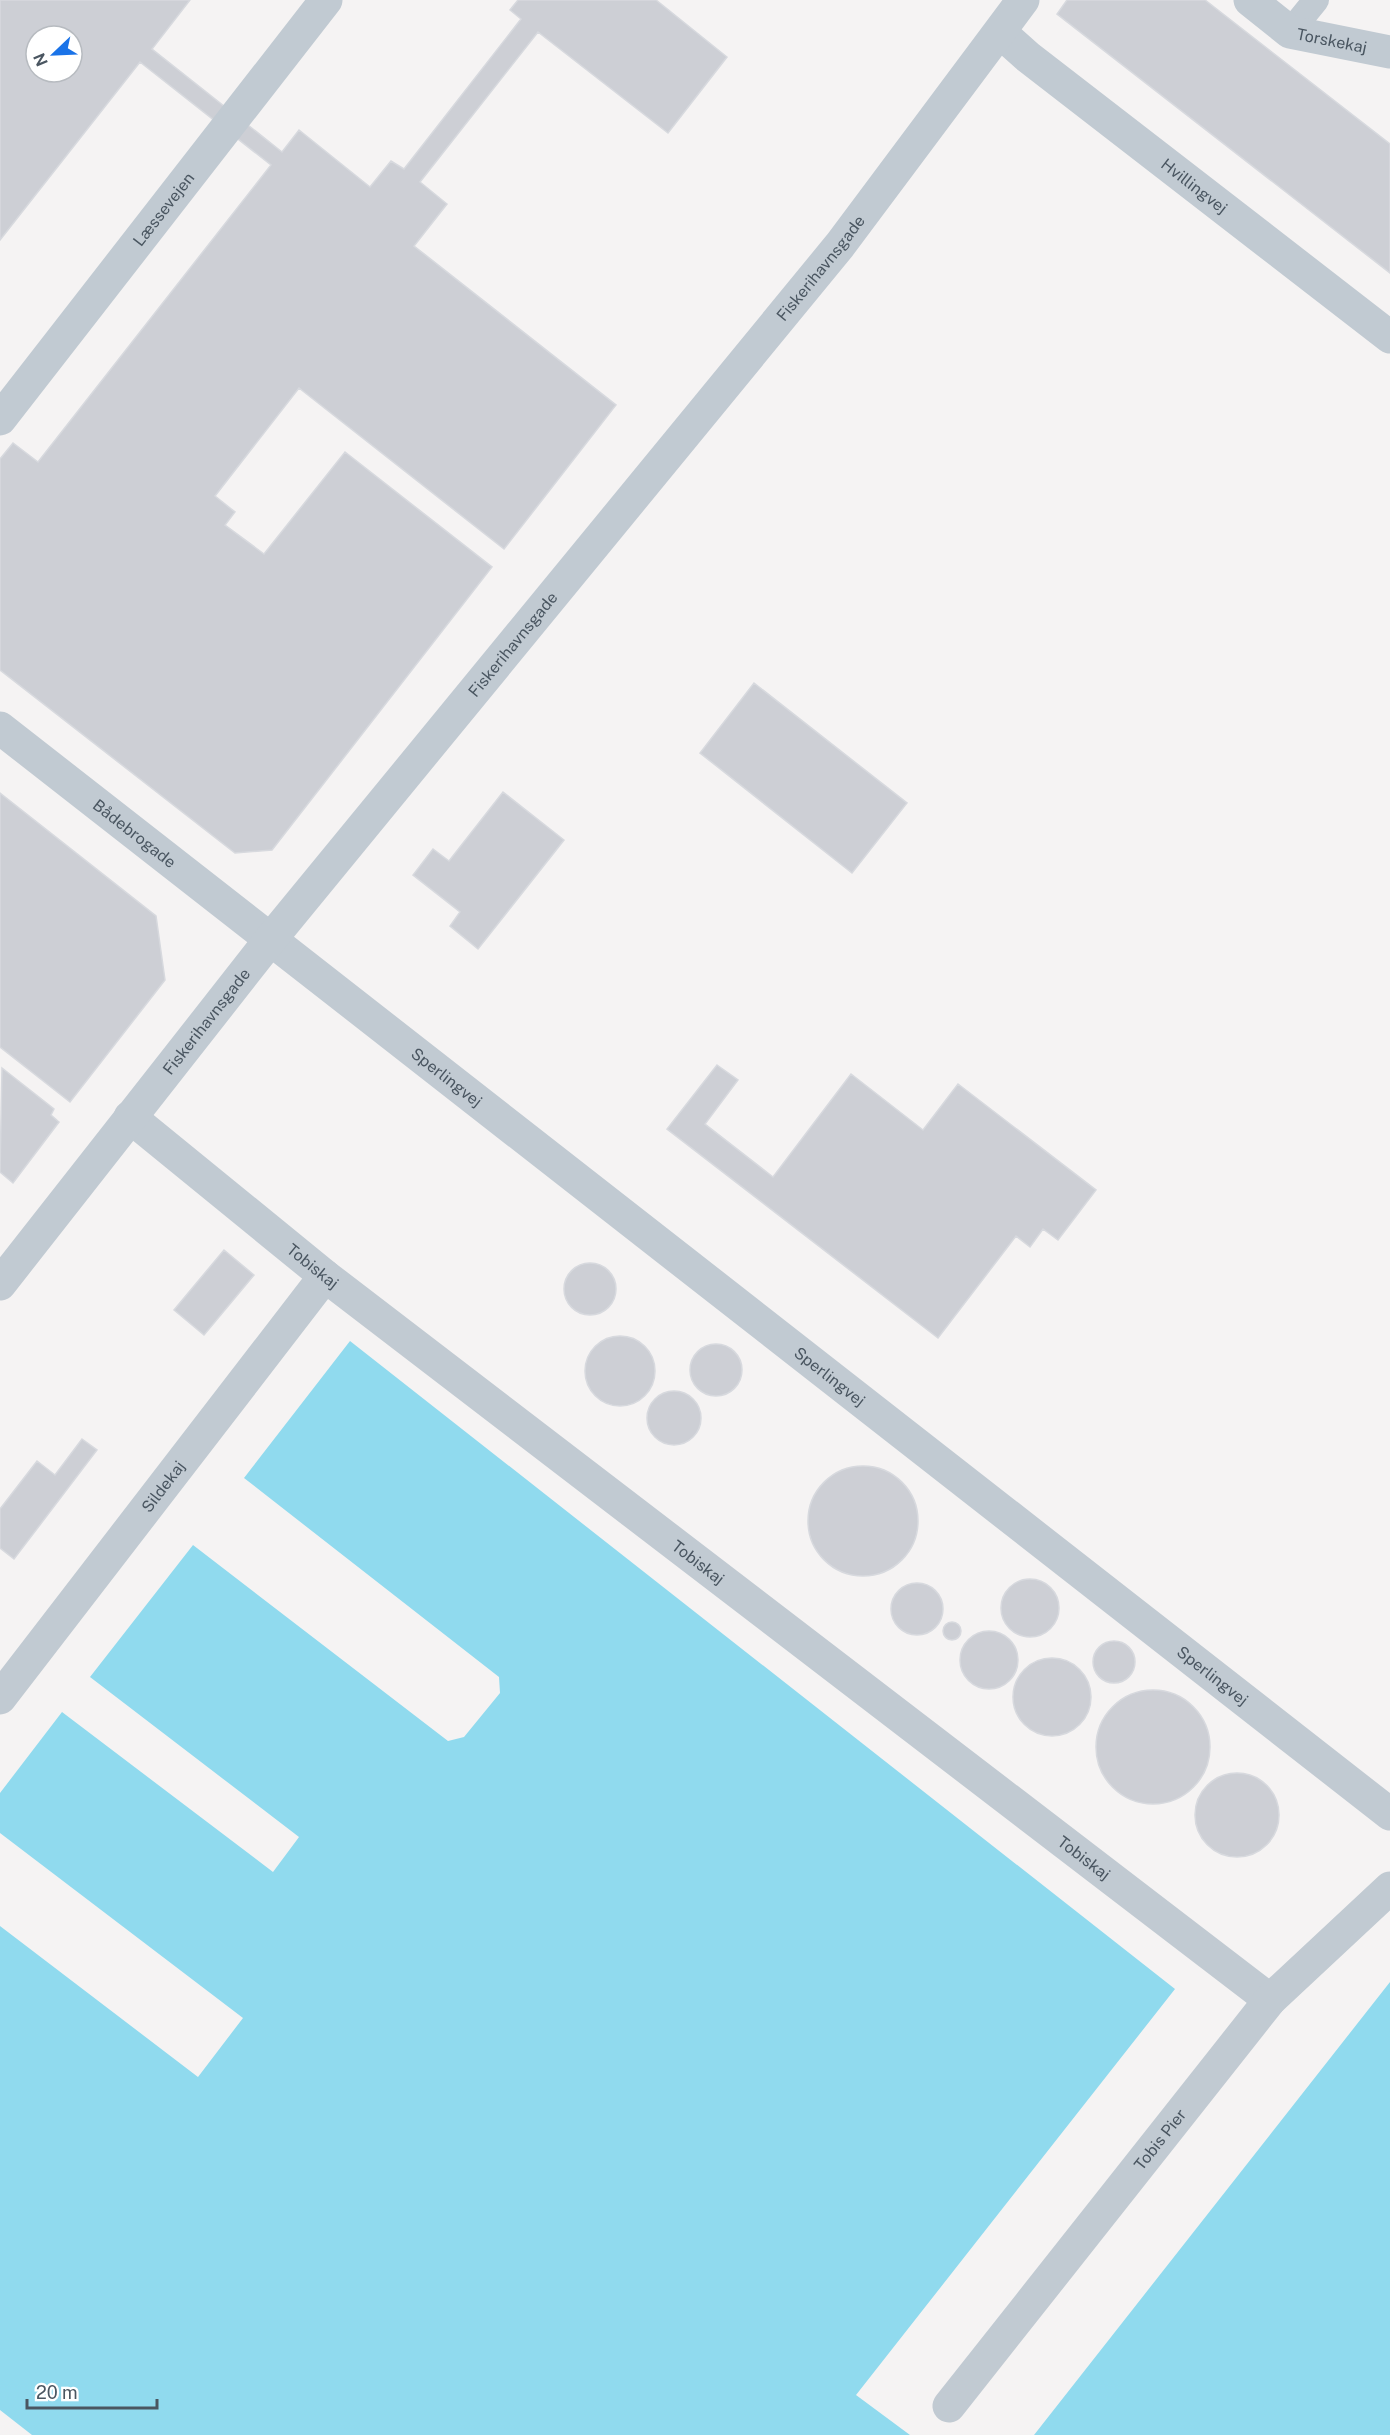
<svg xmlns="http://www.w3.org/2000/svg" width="1390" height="2435" viewBox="0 0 1390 2435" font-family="'Public Sans',sans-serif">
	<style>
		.water { fill: #90daee }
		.building { fill: #cdcfd5; stroke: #d7d9de; stroke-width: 1.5; fill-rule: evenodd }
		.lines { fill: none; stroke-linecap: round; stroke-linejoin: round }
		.lane { stroke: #c1cad2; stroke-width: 26 }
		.street { stroke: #c1cad2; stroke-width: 33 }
		.labels { text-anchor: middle; stroke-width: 6; stroke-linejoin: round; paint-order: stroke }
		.street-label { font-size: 16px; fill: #4a5661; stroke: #fff }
	</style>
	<rect width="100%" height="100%" fill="#f5f3f3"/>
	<!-- water -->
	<path class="water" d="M350 1341 1175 1989 856 2395 910 2435H32L0 2410V1926L198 2077 243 2018 0 1833V1793L62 1712 273 1872 299 1837 90 1677 193 1545 448 1741 464 1737 500 1693 499 1677 244 1478Z
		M1390 1982V2435H1034Z"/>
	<!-- building -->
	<path class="building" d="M0 0H190L152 49 282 152 299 130 370 187 391 161 404 169 521 19 510 10 518 0H656L727 57 668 133 538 32 420 182 447 204 414 246 616 405 504 549 299 388 215 496 235 512 225 525 264 554 345 452 492 567 272 850 235 853 0 670V459L13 443 38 462 271 165 140 62 0 240ZM36 36H72V72H36Z
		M1067 0H1205L1390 144V273L1057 14Z
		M754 683 907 803 852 873 700 753Z
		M503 792 564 840 478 949 450 926 460 912 413 875 433 849 449 861Z
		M0 793 156 916 165 980 70 1102 0 1047Z
		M717 1065 738 1080 705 1124 773 1177 851 1074 923 1130 958 1084 1096 1190 1058 1240 1043 1229 1030 1247 1016 1236 938 1338 667 1129Z
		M2 1068 54 1109 51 1115 59 1122 13 1183 0 1172Z
		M224 1250 254 1275 204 1335 174 1310Z
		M564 1289a26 26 0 1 1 52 0a26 26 0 1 1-52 0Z
		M585 1371a35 35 0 1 1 70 0a35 35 0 1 1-70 0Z
		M690 1370a26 26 0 1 1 52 0a26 26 0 1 1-52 0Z
		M647 1418a27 27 0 1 1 54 0a27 27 0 1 1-54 0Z
		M82 1439 97 1450 14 1559 0 1548V1509L37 1461 55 1475Z
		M808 1521a55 55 0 1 1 110 0a55 55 0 1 1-110 0Z
		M1001 1608a29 29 0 1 1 58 0a29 29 0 1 1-58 0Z
		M891 1609a26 26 0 1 1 52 0a26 26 0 1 1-52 0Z
		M943 1631a9 9 0 1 1 18 0a9 9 0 1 1-18 0Z
		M960 1660a29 29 0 1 1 58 0a29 29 0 1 1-58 0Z
		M1093 1662a21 21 0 1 1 42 0a21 21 0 1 1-42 0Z
		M1013 1697a39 39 0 1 1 78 0a39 39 0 1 1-78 0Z
		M1096 1747a57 57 0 1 1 114 0a57 57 0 1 1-114 0Z
		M1195 1815a42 42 0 1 1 84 0a42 42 0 1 1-84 0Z"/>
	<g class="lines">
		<!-- lane -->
		<path class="lane" d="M1290 32 1316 0"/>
		<!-- street -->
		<g class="street">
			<path id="s1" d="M1250 0 1290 32 1390 52"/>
			<path id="s2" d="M1000 32 1028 57 1390 337"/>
			<path id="s3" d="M0 419 326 0"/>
			<path id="s4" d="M0 728 1390 1814"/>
			<path id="s5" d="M130 1117 325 1276 1270 2000"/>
			<path id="s6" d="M0 1284 270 940 840 245 1023 0"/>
			<path id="s7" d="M0 1698 325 1276"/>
			<path id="s8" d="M949 2406 1270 2000 1390 1888"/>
		</g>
	</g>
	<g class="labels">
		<!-- street labels -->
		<g class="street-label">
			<text dy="6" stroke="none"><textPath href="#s1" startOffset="94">Torskekaj</textPath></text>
			<text dy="6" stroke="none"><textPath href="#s2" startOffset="248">Hvillingvej</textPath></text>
			<text dy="6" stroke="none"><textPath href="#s3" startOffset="266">Læssevejen</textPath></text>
			<text dy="6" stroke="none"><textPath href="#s6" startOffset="1306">Fiskerihavnsgade</textPath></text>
			<text dy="6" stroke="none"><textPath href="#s6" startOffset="820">Fiskerihavnsgade</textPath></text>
			<text dy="6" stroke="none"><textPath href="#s4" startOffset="171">Bådebrogade</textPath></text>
			<text dy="6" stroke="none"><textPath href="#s6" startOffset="334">Fiskerihavnsgade</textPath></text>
			<text dy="6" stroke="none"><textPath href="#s4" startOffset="567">Sperlingvej</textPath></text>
			<text dy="6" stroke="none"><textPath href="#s5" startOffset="236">Tobiskaj</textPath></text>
			<text dy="6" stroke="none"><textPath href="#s4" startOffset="1053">Sperlingvej</textPath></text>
			<text dy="6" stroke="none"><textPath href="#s7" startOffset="267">Sildekaj</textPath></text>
			<text dy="6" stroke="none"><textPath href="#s5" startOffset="722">Tobiskaj</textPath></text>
			<text dy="6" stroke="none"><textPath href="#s4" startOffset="1539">Sperlingvej</textPath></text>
			<text dy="6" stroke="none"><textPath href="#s5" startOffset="1208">Tobiskaj</textPath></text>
			<text dy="6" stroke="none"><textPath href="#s8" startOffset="340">Tobis Pier</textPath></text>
		</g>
	</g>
	<!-- north arrow -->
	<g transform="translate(54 54) rotate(247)"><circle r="28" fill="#ffffff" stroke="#b7bbc0" stroke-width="1.5"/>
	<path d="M0-4.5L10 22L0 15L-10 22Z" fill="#1a73e8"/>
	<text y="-9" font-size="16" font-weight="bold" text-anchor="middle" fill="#4a5661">N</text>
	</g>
	<!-- scale -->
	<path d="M27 2399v9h130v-9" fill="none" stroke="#4a5661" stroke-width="3"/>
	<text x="36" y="2399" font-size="18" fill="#4a5661" stroke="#ffffff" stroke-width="4.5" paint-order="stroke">20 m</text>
</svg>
